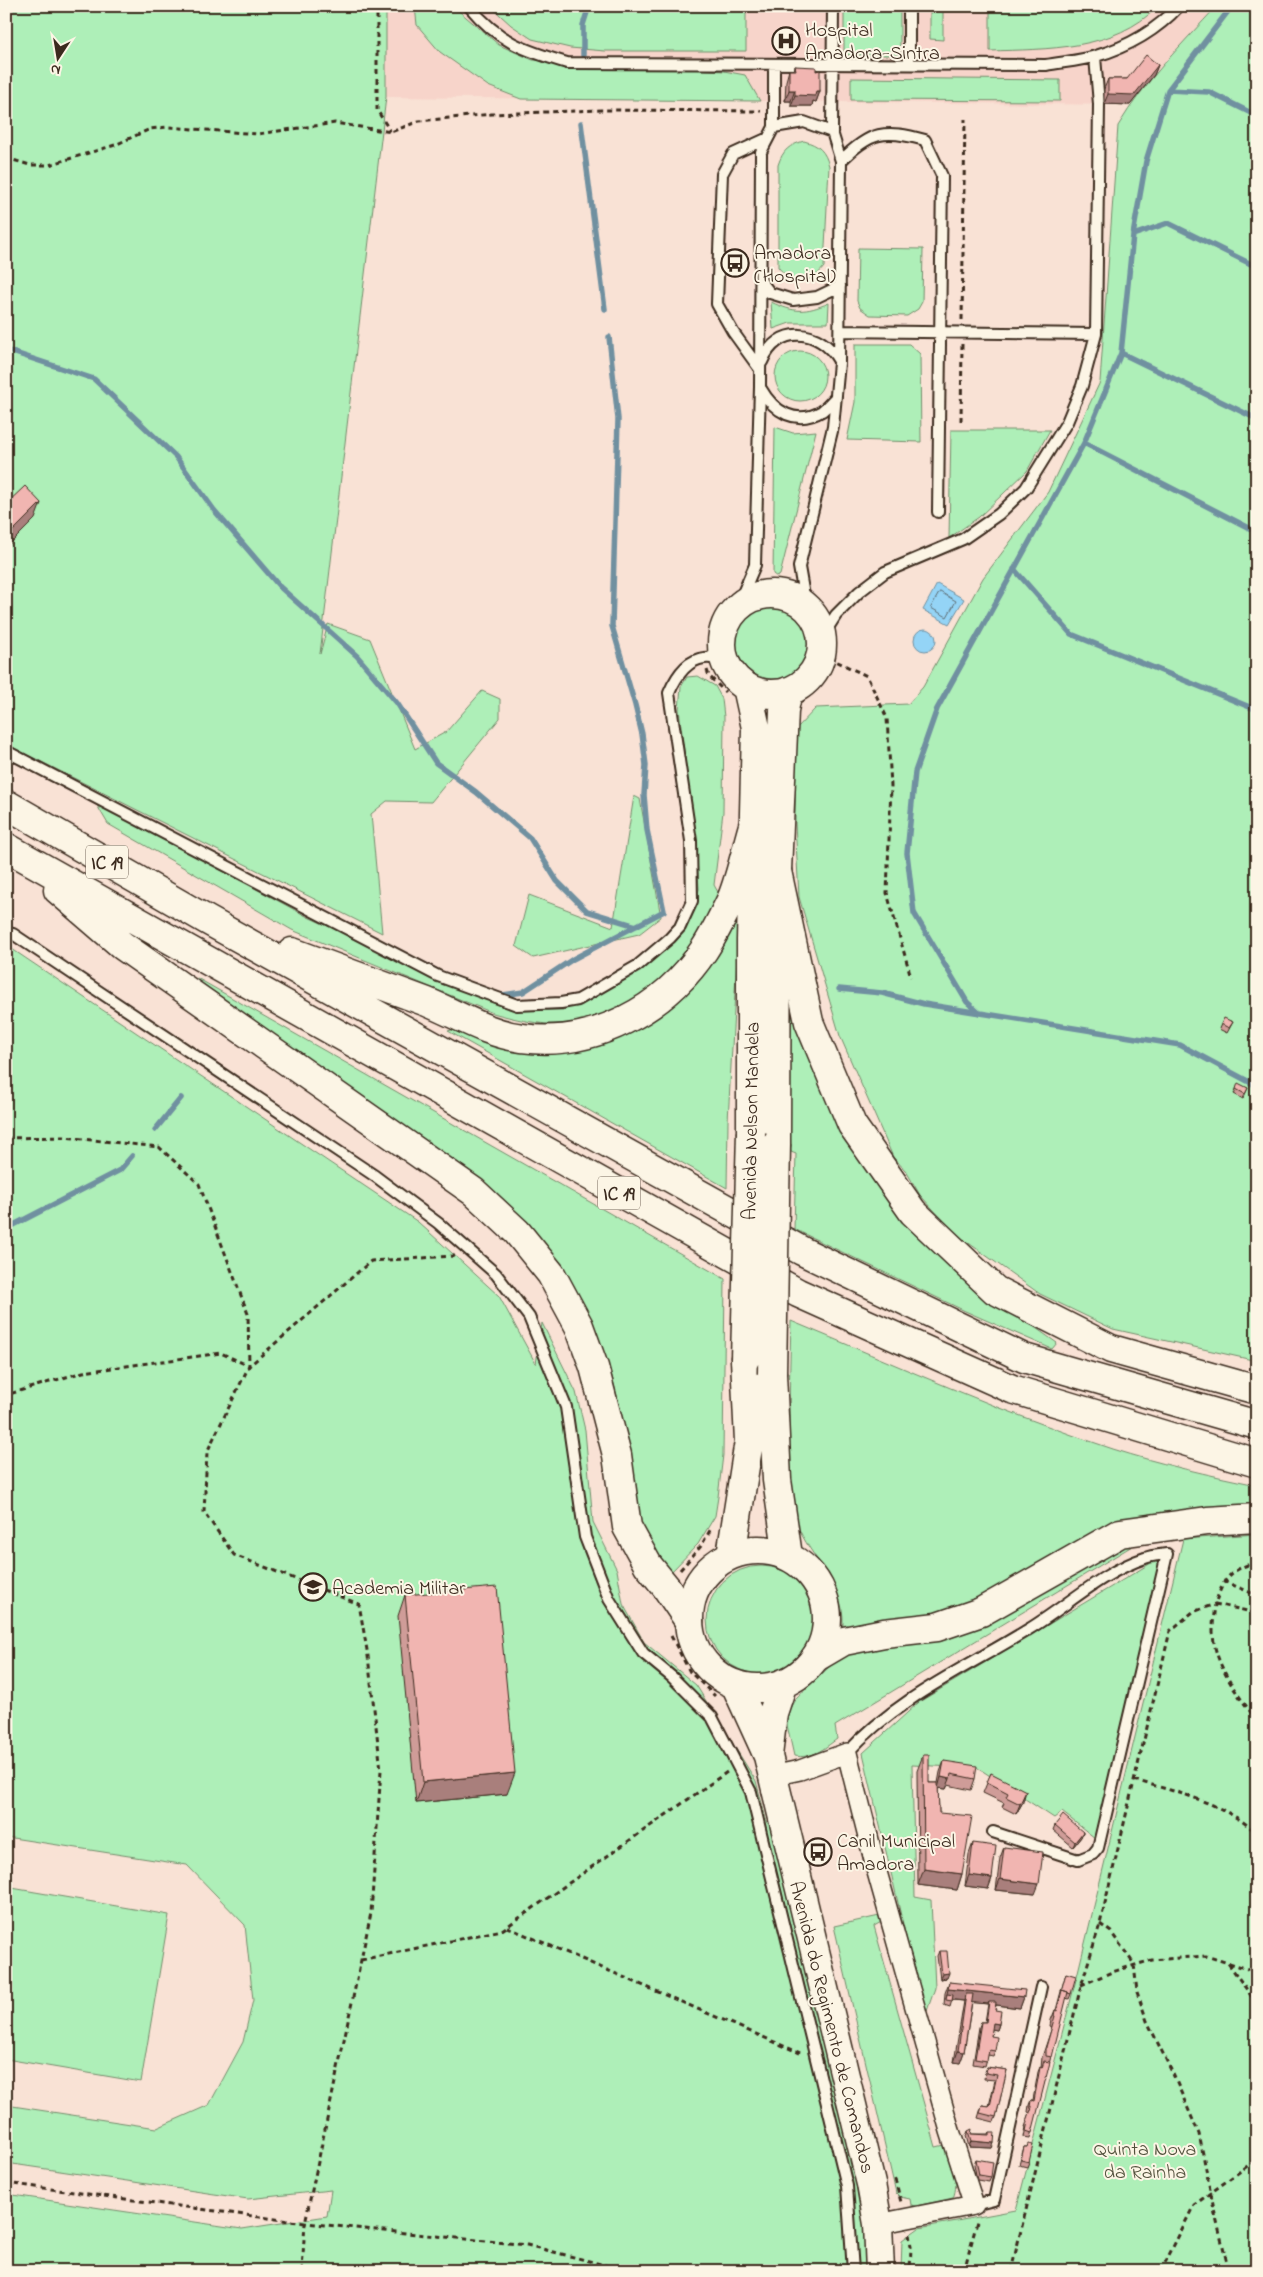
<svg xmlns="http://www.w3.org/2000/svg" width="1263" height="2277" viewBox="0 0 1263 2277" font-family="'Indie Flower',sans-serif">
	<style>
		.built { fill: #f7d4ca }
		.green { fill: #aeefb8; stroke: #748c6b }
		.water { fill: #94d4f6; stroke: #7090a0 }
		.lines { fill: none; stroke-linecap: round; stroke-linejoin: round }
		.shore { stroke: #5f6e74; stroke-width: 1 }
		.stream { stroke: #7090a0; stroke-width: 5.5 }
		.lane-casing { stroke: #3b2a1e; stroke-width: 14 }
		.street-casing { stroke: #3b2a1e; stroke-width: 22 }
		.secondary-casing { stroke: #3b2a1e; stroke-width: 31 }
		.highway-casing { stroke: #3b2a1e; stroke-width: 31 }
		.path { stroke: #3b2a1e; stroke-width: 3; stroke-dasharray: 5 4; stroke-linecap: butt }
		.lane { stroke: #fcf5e5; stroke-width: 10 }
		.street { stroke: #fcf5e5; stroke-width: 19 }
		.secondary { stroke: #fcf5e5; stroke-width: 28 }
		.highway { stroke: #fcf5e5; stroke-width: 28 }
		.secondary-bridge-casing { stroke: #3b2a1e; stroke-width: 31; stroke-linecap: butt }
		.secondary-bridge { stroke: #fcf5e5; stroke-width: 28 }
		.wall { fill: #cf9c98; stroke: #3b2a1e }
		.shaded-wall { fill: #a97f7c; stroke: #3b2a1e }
		.building { fill: #f1b5b1; stroke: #3b2a1e }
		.labels { text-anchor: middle; stroke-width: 4; stroke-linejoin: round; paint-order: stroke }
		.shield { fill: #fcf5e5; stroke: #75675a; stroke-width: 1 }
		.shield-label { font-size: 19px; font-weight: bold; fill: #3b2a1e }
		.poi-label { font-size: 20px; fill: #3b2a1e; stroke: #fcf5e5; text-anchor: start }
		.street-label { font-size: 20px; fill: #3b2a1e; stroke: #fcf5e5 }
		.park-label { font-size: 20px; fill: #52513d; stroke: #fcf5e5 }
	</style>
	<rect width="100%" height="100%" fill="#f9e2d5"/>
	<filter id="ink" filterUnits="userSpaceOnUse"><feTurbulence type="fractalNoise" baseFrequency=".02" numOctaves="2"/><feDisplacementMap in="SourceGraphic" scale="10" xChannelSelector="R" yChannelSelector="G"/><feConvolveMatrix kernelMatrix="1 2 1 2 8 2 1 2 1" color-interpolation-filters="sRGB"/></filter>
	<g filter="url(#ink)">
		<!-- built -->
		<path class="built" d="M386 6H1217L1154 75 1130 105 386 97Z"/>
		<!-- green -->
		<path class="green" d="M6 6H386V97L320 654 328 624 370 639 415 749 446 732 482 691 500 699V718L431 802 387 801 371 814 382 933 6 744Z
			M415 6H453L499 45 533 60 724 71 745 75 760 101 521 99 488 86 440 52 417 25Z
			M490 6H746V51H605L570 48 532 39 511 25Z
			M844 6H900V55H844Z
			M930 6H943V40L930 39Z
			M990 6H1158C1115 51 1046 49 990 51Z
			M1217 6H1257V1361L1113 1329 1040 1294 956 1234 920 1195 906 1171 893 1157 840 1036 799 897 795 823 796 729 816 708 908 704 923 687 983 578 1048 492 1100 382 1118 126C1145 81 1182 44 1217 6Z
			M851 78 1060 80V101L851 100Z
			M804 141C819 145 825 151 829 166L824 267C808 287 794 286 778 267V165C783 150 789 145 804 141Z
			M858 248 923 249 922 302 918 309 907 316 870 315 860 308 857 301Z
			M771 302C795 313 805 313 829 303L828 323H790L773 329Z
			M855 344H909L920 354 921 442 847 440 855 402Z
			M775 376a25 25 0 1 1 50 0a25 25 0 1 1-50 0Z
			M775 427 793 433 816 431 780 575 777 577 773 574Z
			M951 430H1050L1027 471 979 517 949 538Z
			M736 642a37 37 0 1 1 74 0a37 37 0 1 1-74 0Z
			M698 676 715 686 722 699 724 717 723 812 714 885 719 894C715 909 707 921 699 934 675 971 651 992 612 1011 605 1014 598 1019 591 1021 558 1029 525 1022 493 1013L292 930 108 824 95 802 308 917 501 1004 531 1010H563L588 1001 653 958 677 938 694 910 699 889 697 858 679 709 681 687 687 677Z
			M634 796 640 799 661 917 639 934 533 958 516 946 529 895 613 927Z
			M739 918 728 1121 727 1188 448 1031 461 1027 591 1043 730 923Z
			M6 945 418 1222 499 1296 536 1364 542 1323 576 1392 585 1430 593 1522 617 1570 623 1604 644 1642 696 1685 756 1781 767 1823 773 1824 867 2215 869 2271H6V2194L242 2229 327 2216 331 2190 248 2199 6 2163V2105L157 2128 209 2105 243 2042 253 2000 245 1925 187 1865 6 1837Z
			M197 978 725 1279 723 1455 718 1497 715 1516 698 1544 671 1572 646 1541 639 1524C630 1471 625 1415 608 1364 597 1331 574 1300 557 1270L195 984Z
			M785 987 809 1046 961 1275 1057 1343 1052 1349 965 1311 794 1229 796 1154 791 1152Z
			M791 1321C897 1365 1003 1413 1113 1449 1160 1464 1208 1475 1257 1485V1511L1138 1521 958 1610 842 1632C850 1588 810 1560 796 1522 787 1496 789 1463 789 1435 789 1397 790 1359 791 1321Z
			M1257 1534V2271H901L902 2240 919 2228 1016 2210 1078 1972 1183 1539Z
			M1142 1540 835 1726 837 1739C823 1749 813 1759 794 1756L785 1716 796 1698 841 1656 940 1634 1112 1541Z
			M1161 1562 1095 1838 1062 1812 1054 1818 978 1768 912 1765 915 1897 931 1900 935 1988 927 2011 913 1967 863 1753 919 1702 1151 1563Z
			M707 1620a54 54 0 1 1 108 0a54 54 0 1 1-108 0Z
			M6 1887 169 1915 141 2082 6 2059Z
			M884 1915 885 1920 874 1926 936 2147 949 2144C952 2160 960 2182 953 2198L916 2206 911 2205 910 2199 900 2197 896 2193 834 1926Z"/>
		<!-- water -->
		<path class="water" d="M937 584 964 599 949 624 923 610Z
			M914 640a11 11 0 1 1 22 0a11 11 0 1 1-22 0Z"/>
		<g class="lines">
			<!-- shore -->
			<path class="shore" d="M940 592 956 601 947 617 931 608Z"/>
			<!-- stream -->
			<path class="stream" d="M583 55V25L589 6
				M1168 90 1209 92 1257 116
				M581 123 605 309
				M1133 235 1168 223 1257 267
				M6 350 94 379 176 457 214 510 280 587 357 656 397 703 436 763 476 792 530 838 557 881 587 911 636 926
				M1121 353 1257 419
				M1084 443 1257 532
				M1014 569 1071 634 1257 710
				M839 989 882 993 924 1004 1180 1045 1257 1086
				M503 995 523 992 573 959 664 911 647 830 644 795 646 765 642 734 635 705 612 626 618 419 609 337
				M979 1013 967 1002 914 913 907 853 915 772 937 709 1084 443 1121 353 1133 235 1146 161 1168 90 1232 6
				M155 1130 181 1098
				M6 1229 120 1170 132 1156"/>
			<!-- lane casing -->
			<g class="lane-casing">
				<path id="lane" d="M469 6C499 42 523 50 567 63L1046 65C1062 62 1080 61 1096 56 1127 47 1157 30 1179 6
					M909 64V6
					M774 127 804 122 832 132
					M841 161C870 131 885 129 925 140L942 176 938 512
					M760 280 770 293 793 300 817 297 840 286
					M840 331 1096 334
					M762 362C777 324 820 328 839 361
					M759 368 733 332 717 304 722 174 733 154 768 138
					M761 389C774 412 796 426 822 411 827 407 832 401 836 397
					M737 607 755 565 760 387 761 152 774 127V64
					M806 607 799 567 833 427 839 363 841 161 832 132 833 6
					M822 637 836 615 859 592 885 572 963 539 999 514 1026 488 1067 422 1082 386 1096 334 1099 104 1095 57
					M6 751 438 976 517 1005 561 1003 578 1000 637 966 670 938 680 927 692 901 691 841 669 693C675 679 686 660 704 658 710 657 718 659 724 659
					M6 932 13 934 375 1176 438 1223 496 1274 529 1317 566 1407 585 1537 609 1599 643 1653 672 1677 712 1717 751 1792 847 2186 853 2271
					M847 1753C898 1697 966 1668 1029 1629 1067 1606 1102 1572 1145 1558 1152 1555 1160 1555 1167 1554L1098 1848 1093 1854 1078 1860 993 1832
					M974 2205 994 2200 1041 1987"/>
			</g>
			<!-- street casing -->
			<g class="street-casing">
				<path id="street" d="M772 1776 800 1770 847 1753 877 1872 950 2131 974 2205 878 2224"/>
			</g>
			<!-- secondary casing -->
			<g class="secondary-casing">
				<path id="secondary" d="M722 644a50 50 0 1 1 100 0a50 50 0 1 1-100 0Z
					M747 687 756 728 751 940V1132
					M776 1144 777 871 784 710 788 691
					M772 1374 777 1480 788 1556
					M689 1619a69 69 0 1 1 138 0a69 69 0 1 1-138 0Z
					M731 1555 749 1441 745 1359
					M735 1684 768 1756 871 2184 878 2224 880 2271
					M768 1756 773 1713 783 1683"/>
			</g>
			<!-- highway casing -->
			<g class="highway-casing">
				<path id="highway" d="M6 804 207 920 802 1251 1024 1358 1257 1425
					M6 847 798 1293 1012 1389 1257 1463
					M777 871 809 1022 852 1125 913 1212 995 1290 1111 1349 1257 1390
					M58 890 123 946 474 1192 517 1232 551 1274 579 1326 594 1367 617 1455 627 1527 648 1565 666 1587 689 1621
					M292 952C337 969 382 985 427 1002 458 1015 489 1034 522 1038 593 1048 665 1009 704 950 714 935 723 916 731 900 742 874 747 843 756 816
					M815 1658 844 1641 884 1633 937 1627 981 1612 1120 1533 1207 1521 1257 1518"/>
			</g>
			<!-- path -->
			<path class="path" d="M377 6V110L390 131
				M6 158 30 165H49L115 145 150 129 168 127 258 134 335 123 391 132 419 121 492 114 601 110 761 111
				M962 320 965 119
				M961 421 962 344
				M711 645 726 623
				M821 654 867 676 887 718 891 786 887 893 911 977
				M707 670 709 676 725 692
				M6 1138 64 1137 159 1147 199 1184 248 1314 249 1366 221 1353 83 1372 6 1395
				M1257 1562C1229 1570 1224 1578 1215 1604L1257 1613
				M680 1570 701 1546 712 1527
				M1223 1581 1257 1595
				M671 1636 690 1672 715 1696
				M1134 1780C1177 1792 1222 1802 1257 1833
				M1100 1924 1111 1932 1134 1964 1137 1992 1147 2021 1173 2074 1199 2134 1214 2210 1229 2271
				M507 1927 800 2053
				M361 1960 502 1930 727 1772
				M1229 1963 1257 1972
				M1081 1985 1112 1972 1152 1960 1206 1956 1228 1963 1257 2004
				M895 2179 901 2202
				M6 2183 305 2223 371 1913 381 1770 368 1656 359 1604 234 1555 204 1512 207 1452 249 1366 371 1261 455 1256
				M909 2234 911 2246 910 2271
				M302 2271 305 2223 527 2245 628 2271
				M964 2271 977 2222
				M1011 2271 1081 1986 1100 1924 1170 1631 1193 1612 1215 1604C1214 1613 1213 1622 1213 1631 1213 1663 1238 1696 1257 1720
				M1161 2271 1194 2205 1257 2159"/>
			<!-- lane -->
			<use href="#lane" class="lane"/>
			<!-- street -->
			<use href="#street" class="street"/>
			<!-- secondary -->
			<use href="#secondary" class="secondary"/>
			<!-- highway -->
			<use href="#highway" class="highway"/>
			<!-- secondary-bridge casing -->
			<g class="secondary-bridge-casing">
				<path id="secondary-bridge" d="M745 1359 751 1132
					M772 1374 776 1144"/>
			</g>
			<!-- secondary-bridge -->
			<use href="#secondary-bridge" class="secondary-bridge"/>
		</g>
		<!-- wall -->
		<path class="wall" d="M1158 65 1154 75 1130 105 1104 104V89L1108 79H1127Z
			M795 66 816 71 820 91 816 102 813 101 812 106H791V101H785L786 81 789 70H794Z
			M1233 1022 1227 1033 1219 1029 1221 1024Z
			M1248 1088 1243 1099 1234 1094 1236 1089Z
			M405 1595 507 1794 416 1803 398 1616Z
			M923 1755 929 1783H938L940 1772 944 1761 975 1779 971 1790 948 1785 946 1789 938 1788 939 1813 962 1874 957 1890 918 1885 917 1771Z
			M991 1773 1023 1802 1016 1814 1002 1807 1004 1803 983 1793Z
			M1055 1825 1083 1832 1081 1837 1073 1847 1053 1830Z
			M973 1843 992 1878 988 1889 965 1886 969 1854Z
			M1004 1847 1035 1894 996 1890 1000 1858Z
			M939 1951 947 1978 940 1979 937 1956Z
			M1066 1973 1071 1994 1069 1999 1066 1998 1030 2138 1024 2137 1026 2127H1025L1030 2113 1028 2112 1029 2105 1031 2100H1033L1038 2072 1040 2067 1041 2068 1042 2057 1052 2027 1050 2026 1051 2020 1055 2010H1056Z
			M949 1982 1024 1997 1020 2008 996 2005 995 2010 999 2024 997 2030 992 2029 991 2036 995 2051 993 2056 988 2055 985 2066 973 2064 979 2027 981 2022H985L988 2004 972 2002 964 2052 960 2063 954 2062 964 2001 952 2000 950 2007 944 2005 945 1993Z
			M987 2067 1007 2070 996 2117 994 2122 978 2118 982 2105 989 2106 995 2080 984 2079 985 2072Z
			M968 2131 971 2134H988L989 2132 994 2143 992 2148 969 2147 966 2136Z
			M1024 2147H1027L1029 2162 1027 2167 1019 2165Z
			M976 2159 991 2177 989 2182 977 2180 974 2164Z"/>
		<!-- shaded-wall -->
		<path class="shaded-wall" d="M1158 65 1154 75 1130 105 1104 104 1108 94Z
			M789 90H795L791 101H785Z
			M816 91H820L816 102 813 101 812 106H791L795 95Z
			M41 503 35 519 6 548V538Z
			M515 1773 507 1794 416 1803 423 1782Z
			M941 1777 950 1779 946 1789 938 1788Z
			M1026 1791 1023 1802 1016 1814 1020 1804Z
			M1083 1832 1081 1837 1073 1847 1075 1842Z
			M924 1869 962 1874 957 1890 918 1885Z
			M969 1875 992 1878 988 1889 965 1886Z
			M1000 1879 1039 1884 1035 1894 996 1890Z
			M949 1973 947 1978 940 1979 942 1974Z
			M948 1989 1024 1997 1020 2008 989 2004V2002L988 2004 965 2002 966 1994 964 2001 946 1999Z
			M993 2023 999 2024 997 2030 991 2029Z
			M958 2051 964 2052 960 2063 954 2062Z
			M971 2141 994 2143 992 2148 969 2147Z"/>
		<!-- building -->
		<path class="building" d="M1146 55 1158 65 1134 95 1108 94V79H1127Z
			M795 66 816 67V71L820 70V91H816L815 96 795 95V90H789V70H796Z
			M25 486 41 503 6 538V504Z
			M1224 1018 1233 1022 1229 1028 1221 1024Z
			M1238 1083 1248 1088 1245 1094 1236 1089Z
			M497 1587 515 1773 423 1782 405 1595Z
			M923 1755H929V1783H938L939 1813 972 1816 962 1874 924 1869Z
			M944 1761 977 1766 975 1779 951 1774 950 1779 941 1777Z
			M991 1773 1026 1791 1020 1804 1006 1797 1008 1793 987 1782Z
			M1063 1815 1083 1832 1075 1842 1055 1825Z
			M973 1843 996 1846 992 1878 969 1875Z
			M1004 1847 1043 1852 1039 1884 1000 1879Z
			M939 1951H947L949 1973 942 1974Z
			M1066 1973 1076 1976 1071 1994 1068 1993V1992L1062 1990 1061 1991Z
			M949 1982 1025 1990 1024 1997 948 1989Z
			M1062 1990 1068 1992 1052 2057 1046 2056V2047L1055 2016H1054L1055 2010 1057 2011Z
			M947 1994 953 1995 952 2001 946 2000Z
			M966 1994H973L964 2052 958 2051Z
			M989 2002H996L995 2010 1001 2011 999 2024 993 2023 991 2036 997 2037 995 2051 989 2050 987 2061 975 2059 981 2022H986Z
			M1044 2061 1050 2062 1032 2133 1026 2131 1028 2122 1027 2121 1032 2107H1030L1031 2100 1034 2101 1040 2067 1042 2068Z
			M987 2067 1007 2070 996 2117 980 2113 982 2105 990 2106 997 2075 986 2073Z
			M972 2129 971 2134 989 2135V2132H995L994 2143 971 2141 968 2131Z
			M1028 2144 1033 2145 1029 2162 1021 2160 1024 2147H1027Z
			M976 2159 993 2162 991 2177 979 2175Z"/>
	</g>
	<!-- icons -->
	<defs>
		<g id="hospital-ring" transform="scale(1.4375)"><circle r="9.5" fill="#fcf5e5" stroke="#3b2a1e" stroke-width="1.5"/><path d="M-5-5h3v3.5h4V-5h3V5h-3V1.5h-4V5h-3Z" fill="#3b2a1e"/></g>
		<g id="bus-ring" transform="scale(1.4375)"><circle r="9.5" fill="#fcf5e5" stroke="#3b2a1e" stroke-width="1.5"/><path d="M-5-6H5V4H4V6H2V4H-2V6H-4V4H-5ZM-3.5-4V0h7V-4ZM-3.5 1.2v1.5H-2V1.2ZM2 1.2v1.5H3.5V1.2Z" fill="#3b2a1e"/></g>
		<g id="university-ring" transform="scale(1.4375)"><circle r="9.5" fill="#fcf5e5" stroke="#3b2a1e" stroke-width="1.5"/><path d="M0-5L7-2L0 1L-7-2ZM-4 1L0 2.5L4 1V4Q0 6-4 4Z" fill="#3b2a1e"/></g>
	</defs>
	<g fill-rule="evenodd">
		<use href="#hospital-ring" x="786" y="41"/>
		<use href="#bus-ring" x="735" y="263"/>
		<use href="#university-ring" x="313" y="1587"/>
		<use href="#bus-ring" x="818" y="1852"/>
	</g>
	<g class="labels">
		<!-- shield labels -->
		<g class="shield">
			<rect x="86" y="845.5" width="42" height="33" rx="4"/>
			<rect x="598" y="1176.5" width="42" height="33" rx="4"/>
		</g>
		<g class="shield-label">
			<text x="107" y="869">IC 19</text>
			<text x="619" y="1200">IC 19</text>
		</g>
		<!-- poi labels -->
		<g class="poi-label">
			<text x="805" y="36">Hospital<tspan x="805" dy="23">Amadora-Sintra</tspan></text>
			<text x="754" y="259">Amadora<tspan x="754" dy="23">(Hospital)</tspan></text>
			<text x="332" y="1594">Academia Militar</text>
			<text x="837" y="1847">Canil Municipal<tspan x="837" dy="23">Amadora</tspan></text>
		</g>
		<!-- street labels -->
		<g class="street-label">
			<text transform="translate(750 1121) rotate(-89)" y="7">Avenida Nelson Mandela</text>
			<text transform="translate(833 2027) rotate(76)" y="7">Avenida do Regimento de Comandos</text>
		</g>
		<!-- park labels -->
		<g class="park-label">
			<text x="1145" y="2155">Quinta Nova<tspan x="1145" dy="23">da Rainha</tspan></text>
		</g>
	</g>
	<!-- margin -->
	<rect width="1263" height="2277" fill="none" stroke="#fcf5e5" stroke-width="25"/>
	<rect x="12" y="12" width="1238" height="2252" fill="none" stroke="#3b2a1e" stroke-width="2" filter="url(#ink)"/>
	<!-- north arrow -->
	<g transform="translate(58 58) rotate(192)" stroke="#fcf5e5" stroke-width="4" paint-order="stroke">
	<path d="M0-4L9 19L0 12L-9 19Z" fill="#3b2a1e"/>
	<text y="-8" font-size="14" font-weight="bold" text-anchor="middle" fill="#3b2a1e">N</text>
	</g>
</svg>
